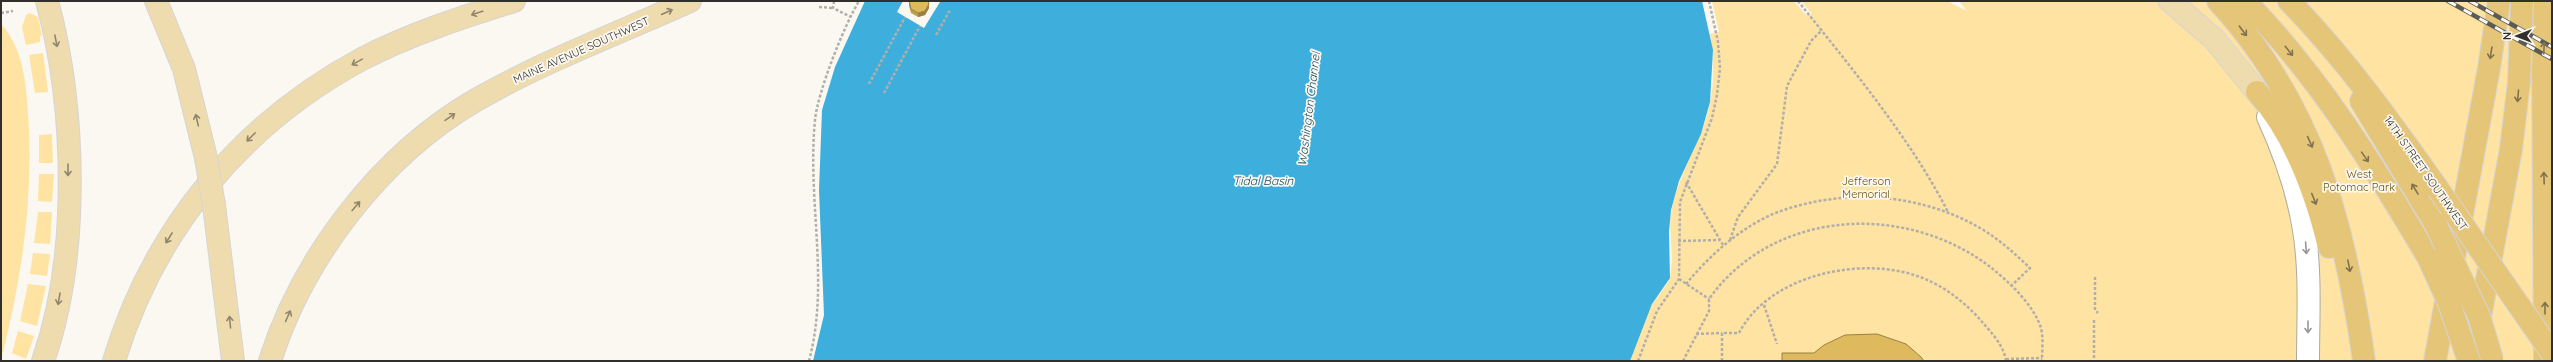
<svg xmlns="http://www.w3.org/2000/svg" width="2553" height="362" viewBox="0 0 2553 362" font-family="Quicksand,sans-serif">
	<style>
		.green { fill: #fee3a2 }
		.water { fill: #3eafdc }
		.pier { fill: #fbf8f1 }
		.lines { fill: none; stroke-linecap: round; stroke-linejoin: round }
		.secondary-casing { stroke: #adaaa3; stroke-width: 24 }
		.primary-casing { stroke: #d6d5d5; stroke-width: 24 }
		.highway-casing { stroke: #d6d5d5; stroke-width: 24 }
		.path { stroke: #b2afaa; stroke-width: 2.5; stroke-dasharray: 3 2; stroke-linecap: butt }
		.secondary { stroke: #fff; stroke-width: 22 }
		.primary { stroke: #efdcae; stroke-width: 22 }
		.highway { stroke: #e5c578; stroke-width: 22 }
		.rail-casing { stroke: #5b5a56; stroke-width: 4.5 }
		.rail { stroke: #fbf8f1; stroke-width: 3; stroke-dasharray: 9; stroke-linecap: butt }
		.primary-bridge-casing { stroke: #d6d5d5; stroke-width: 24; stroke-linecap: butt }
		.highway-bridge-casing { stroke: #d6d5d5; stroke-width: 24; stroke-linecap: butt }
		.primary-bridge { stroke: #efdcae; stroke-width: 22 }
		.highway-bridge { stroke: #e5c578; stroke-width: 22 }
		.wall { fill: #bf9f50 }
		.shaded-wall { fill: #9b8241 }
		.building { fill: #deb95d; stroke: #9b8241 }
		.oneway { stroke: #90866d }
		.oneway2 { stroke: #81724e }
		.oneway3 { stroke: #989796 }
		.labels { text-anchor: middle; stroke-width: 3.5; stroke-linejoin: round; paint-order: stroke }
		.street-label { font-size: 11px; fill: #302f2c; stroke: #fbf8f1 }
		.park-label { font-size: 11px; fill: #6b5208; stroke: #fbf8f1 }
		.water-label { font-size: 12px; font-style: italic; fill: #1c4a5d; stroke: #fbf8f1 }
	</style>
	<rect width="100%" height="100%" fill="#fbf8f1"/>
	<!-- green -->
	<path class="green" d="M1712 1H1794L1806 15 1812 14 1801 1H1947L1967 11 1959 1H2552V361H1630C1635 342 1642 323 1652 305 1657 296 1668 286 1670 277 1675 254 1667 231 1672 208 1677 182 1690 160 1700 135 1714 103 1716 68 1710 34L1719 32Z
		M30 13 38 17 42 36H40V42L26 45 22 27 26 15Z
		M1 24C23 48 26 82 28 113 34 197 22 278 1 360Z
		M43 53 48 92 35 93 29 55Z
		M52 134 53 163H39V135Z
		M39 174H54L52 202 38 201Z
		M38 212H52L50 244 34 243Z
		M33 253 50 254 47 276 30 274Z
		M28 284 46 286 37 326 20 321Z
		M18 331 34 336 26 359 12 353Z"/>
	<!-- water -->
	<path class="water" d="M865 1H1702L1713 50 1710 102 1701 134 1679 181 1671 210 1669 232 1670 278 1652 304 1630 361H813L824 315 819 190 822 110 835 67Z"/>
	<!-- pier -->
	<path class="pier" d="M903 1H939L940 2 924 28 897 12Z"/>
	<g class="lines">
		<!-- secondary casing -->
		<g class="secondary-casing">
			<path id="secondary" d="M2268 117C2284 152 2298 191 2304 230 2311 273 2308 318 2308 361"/>
		</g>
		<!-- primary casing -->
		<g class="primary-casing">
			<path id="primary" d="M156 1 184 69 206 158
				M2170 1 2214 39 2257 92
				M214 205 233 361
				M43 361C80 256 76 108 47 1
				M114 361C154 229 241 124 362 59 410 34 463 17 514 1
				M270 361C303 257 381 155 476 100 544 61 619 33 690 1"/>
		</g>
		<!-- highway casing -->
		<g class="highway-casing">
			<path id="highway" d="M2218 1C2314 105 2345 225 2364 361
				M2245 1C2319 76 2376 169 2429 259
				M2289 1C2345 58 2392 124 2438 189
				M2257 92C2294 133 2316 193 2329 247
				M2361 101 2435 223
				M2435 361 2489 68 2499 1
				M2472 361 2511 149 2519 82 2522 1
				M2545 361 2543 70 2545 1"/>
		</g>
		<!-- path -->
		<path class="path" d="M834 1 833 8 851 17
			M1798 1C1849 65 1911 139 1948 212
			M819 7 833 8
			M1 13 13 11
			M936 35 950 10
			M869 84 905 17
			M884 93 920 26
			M1686 182 1723 245
			M1730 240 1738 217 1777 164 1787 86 1811 41 1822 30
			M1678 241 1720 240
			M2095 277V310L2098 313
			M1679 279 1709 299
			M1686 284C1710 255 1742 226 1778 212 1844 188 1920 193 1980 228 1999 239 2014 253 2030 268L2011 286
			M1764 305 1777 344
			M2094 320V361
			M1696 334 1722 333
			M2006 359 2042 358
			M809 361C830 282 807 201 815 120 818 91 844 26 859 1
			M1638 361 1657 311 1679 279 1680 202 1712 118 1717 95 1720 68 1718 42 1709 1
			M1683 361 1709 311V299C1773 209 1904 202 1989 266 2008 281 2031 302 2040 325 2044 336 2042 350 2042 361
			M1722 361V333H1739C1770 273 1867 254 1925 279 1947 288 1968 305 1983 323 1992 333 2004 346 2006 361"/>
		<!-- secondary -->
		<use href="#secondary" class="secondary"/>
		<!-- primary -->
		<use href="#primary" class="primary"/>
		<!-- highway -->
		<use href="#highway" class="highway"/>
		<!-- rail casing -->
		<g class="rail-casing">
			<path id="rail" d="M2448 1 2552 59
				M2470 1 2552 47"/>
		</g>
		<!-- rail -->
		<use href="#rail" class="rail"/>
		<!-- primary-bridge casing -->
		<g class="primary-bridge-casing">
			<path id="primary-bridge" d="M206 158 214 205"/>
		</g>
		<!-- highway-bridge casing -->
		<g class="highway-bridge-casing">
			<path id="highway-bridge" d="M2438 189 2552 353
				M2435 223 2479 316 2492 359
				M2429 259 2449 303 2469 361"/>
		</g>
		<!-- primary-bridge -->
		<use href="#primary-bridge" class="primary-bridge"/>
		<!-- highway-bridge -->
		<use href="#highway-bridge" class="highway-bridge"/>
	</g>
	<!-- wall -->
	<path class="wall" d="M909 1 929 8 925 15 918 17 911 13 909 6Z"/>
	<!-- shaded-wall -->
	<path class="shaded-wall" d="M929 4V8L925 15 918 17V13Z"/>
	<!-- building -->
	<path class="building" d="M909 1H928L929 4 925 11 918 13 911 9Z
		M1877 334 1906 344 1921 357 1924 361H1782V353H1814L1824 345 1845 335Z"/>
	<!-- one-way arrows -->
	<defs><path id="oneway-shaft" d="M-6 0H5M1.5-3L5.5 0L1.5 3" fill="none" stroke-width="1.6" stroke-linecap="round" stroke-linejoin="round"/></defs>
	<g class="oneway">
		<use href="#oneway-shaft" transform="translate(667 12) rotate(-24)"/>
		<use href="#oneway-shaft" transform="translate(477 13) rotate(162)"/>
		<use href="#oneway-shaft" transform="translate(56 41) rotate(79)"/>
		<use href="#oneway-shaft" transform="translate(357 62) rotate(151)"/>
		<use href="#oneway-shaft" transform="translate(450 117) rotate(-35)"/>
		<use href="#oneway-shaft" transform="translate(197 120) rotate(-103)"/>
		<use href="#oneway-shaft" transform="translate(251 137) rotate(135)"/>
		<use href="#oneway-shaft" transform="translate(68 170) rotate(90)"/>
		<use href="#oneway-shaft" transform="translate(356 206) rotate(-50)"/>
		<use href="#oneway-shaft" transform="translate(169 238) rotate(122)"/>
		<use href="#oneway-shaft" transform="translate(59 299) rotate(100)"/>
		<use href="#oneway-shaft" transform="translate(288 316) rotate(-66)"/>
		<use href="#oneway-shaft" transform="translate(230 322) rotate(-95)"/>
	</g>
	<g class="oneway2">
		<use href="#oneway-shaft" transform="translate(2243 31) rotate(53)"/>
		<use href="#oneway-shaft" transform="translate(2544 48) rotate(-88)"/>
		<use href="#oneway-shaft" transform="translate(2289 51) rotate(51)"/>
		<use href="#oneway-shaft" transform="translate(2491 53) rotate(99)"/>
		<use href="#oneway-shaft" transform="translate(2518 96) rotate(95)"/>
		<use href="#oneway-shaft" transform="translate(2310 142) rotate(66)"/>
		<use href="#oneway-shaft" transform="translate(2365 157) rotate(55)"/>
		<use href="#oneway-shaft" transform="translate(2544 178) rotate(-92)"/>
		<use href="#oneway-shaft" transform="translate(2415 189) rotate(-121)"/>
		<use href="#oneway-shaft" transform="translate(2314 199) rotate(68)"/>
		<use href="#oneway-shaft" transform="translate(2349 266) rotate(79)"/>
		<use href="#oneway-shaft" transform="translate(2545 308) rotate(-90)"/>
	</g>
	<g class="oneway3">
		<use href="#oneway-shaft" transform="translate(2306 248) rotate(86)"/>
		<use href="#oneway-shaft" transform="translate(2308 327) rotate(90)"/>
	</g>
	<g class="labels">
		<!-- street labels -->
		<g class="street-label">
			<text transform="translate(581 50) rotate(-24)" y="4">MAINE AVENUE SOUTHWEST</text>
			<text transform="translate(2426 173) rotate(55)" y="4">14TH STREET SOUTHWEST</text>
		</g>
		<!-- park labels -->
		<g class="park-label">
			<text x="2359" y="178">West<tspan x="2359" dy="13">Potomac Park</tspan></text>
			<text x="1866" y="185">Jefferson<tspan x="1866" dy="13">Memorial</tspan></text>
		</g>
		<!-- water labels -->
		<g class="water-label">
			<text transform="translate(1309 109) rotate(-83)" y="4">Washington Channel</text>
			<text x="1263" y="185">Tidal Basin</text>
		</g>
	</g>
	<!-- border -->
	<rect width="2553" height="362" fill="none" stroke="#302f2c" stroke-width="4"/>
	<!-- north arrow -->
	<g transform="translate(2517 36) rotate(270)" stroke="#fbf8f1" stroke-width="3" paint-order="stroke">
	<path d="M0-3L7 15L0 10L-7 15Z" fill="#302f2c"/>
	<text y="-6" font-size="11" font-weight="bold" text-anchor="middle" fill="#302f2c">N</text>
	</g>
</svg>
